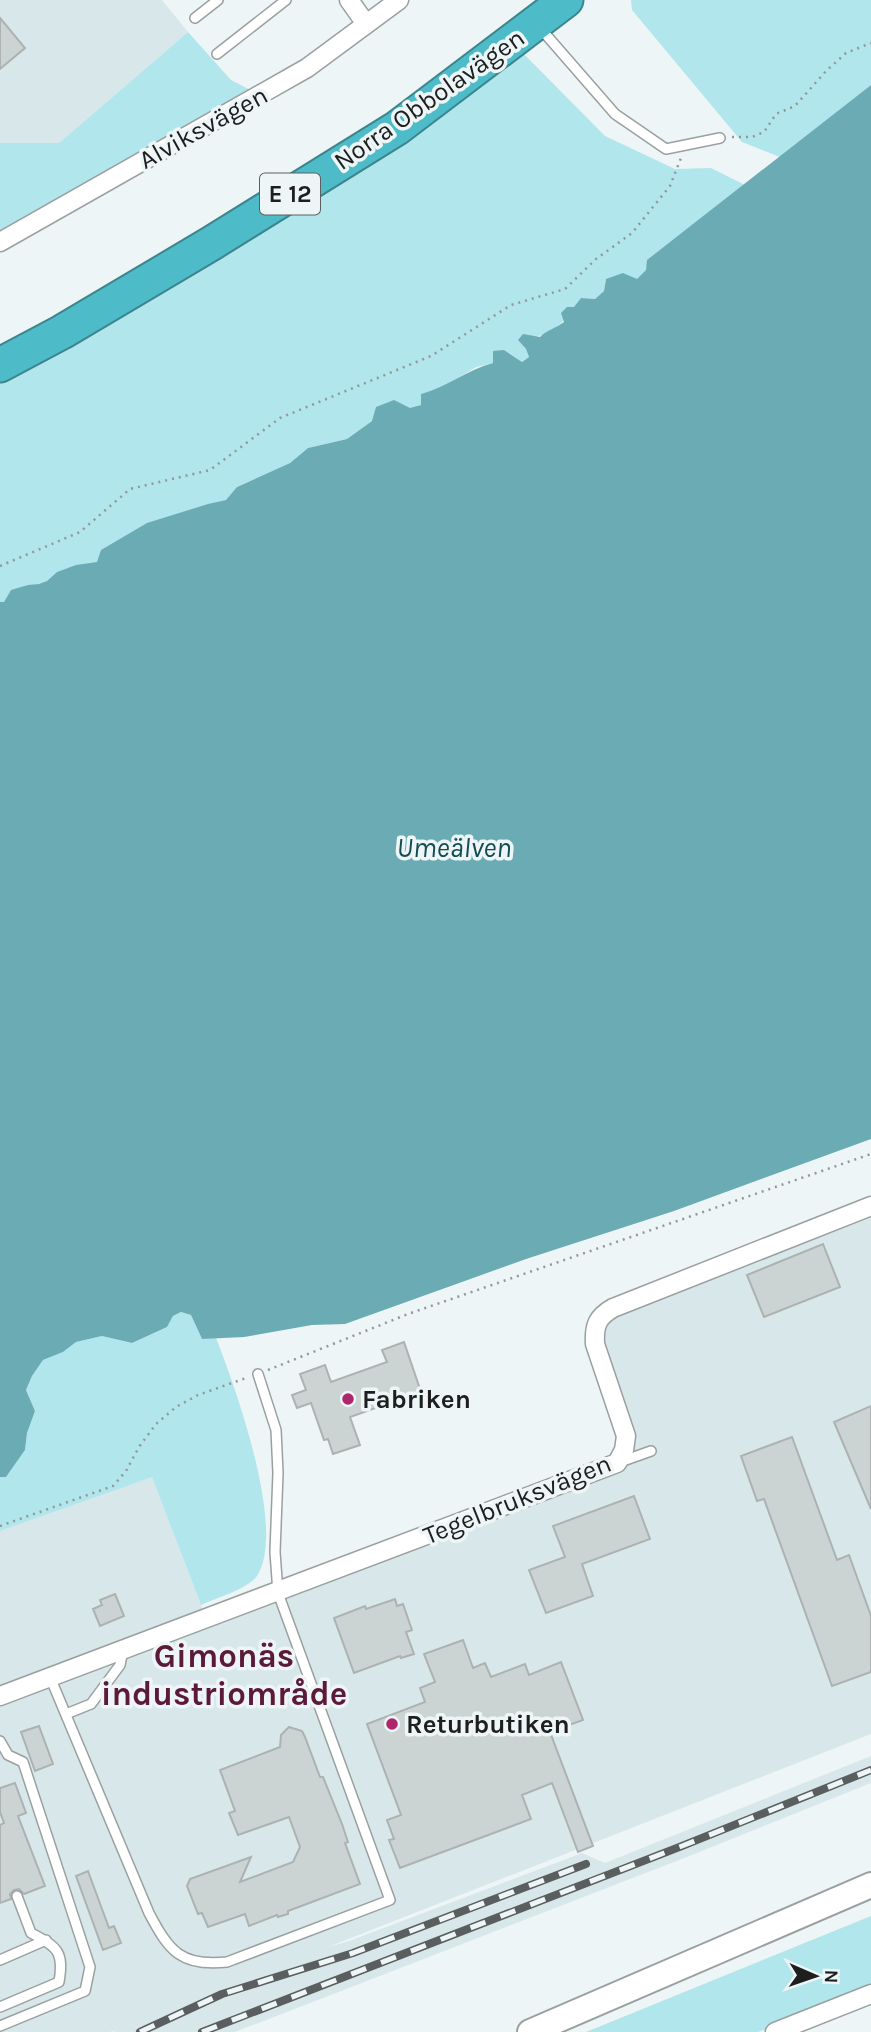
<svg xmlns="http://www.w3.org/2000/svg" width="871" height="2032" viewBox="0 0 871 2032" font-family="Karla,sans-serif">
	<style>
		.built { fill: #d8e8ea }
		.green { fill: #b1e6ec }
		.water { fill: #6bacb4 }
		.building { fill: #ccd3d3; stroke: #acb2b2; stroke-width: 2 }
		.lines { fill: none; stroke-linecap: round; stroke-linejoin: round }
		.lane-casing { stroke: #9aa0a0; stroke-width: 12 }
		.street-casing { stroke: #9aa0a0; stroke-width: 21 }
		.secondary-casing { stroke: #9aa0a0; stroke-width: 28 }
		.highway-casing { stroke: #3c858d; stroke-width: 37 }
		.path { stroke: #929798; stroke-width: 2.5; stroke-dasharray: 2 5; stroke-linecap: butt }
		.lane { stroke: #fff; stroke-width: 9 }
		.street { stroke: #fff; stroke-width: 18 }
		.secondary { stroke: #fff; stroke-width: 24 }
		.highway { stroke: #4dbcc8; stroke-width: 33 }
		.rail-casing { stroke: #5b5e5f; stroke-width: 8 }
		.rail { stroke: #eef5f6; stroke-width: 5; stroke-dasharray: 16; stroke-linecap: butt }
		.poi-dot { fill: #ae276c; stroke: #eef5f6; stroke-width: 2.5 }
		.labels { text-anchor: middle; stroke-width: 7; stroke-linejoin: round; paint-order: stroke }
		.shield { fill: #eef5f6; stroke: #5c5f60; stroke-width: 2 }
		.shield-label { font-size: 24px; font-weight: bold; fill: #1d1f1f }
		.street-label { font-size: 26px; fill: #1d1f1f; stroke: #eef5f6 }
		.poi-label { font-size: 26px; font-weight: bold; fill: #1d1f1f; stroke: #eef5f6; text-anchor: start }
		.water-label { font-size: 28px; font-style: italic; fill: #124d53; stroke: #eef5f6 }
		.district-label { font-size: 33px; font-weight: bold; fill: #5b1a39; stroke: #eef5f6 }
	</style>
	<rect width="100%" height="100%" fill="#eef5f6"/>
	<!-- built -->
	<path class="built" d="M0 0H162L188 32 59 143H0Z
		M871 1206V1734L328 1947 349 1941 582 1853 605 1863 871 1756V1783L687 1857 235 2032H113L116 2030 110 2032H0V1531L152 1476 207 1621 617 1463 624 1451 595 1344 600 1315Z"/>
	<!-- green -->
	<path class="green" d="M631 0H871V85L780 157 742 142 632 10Z
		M188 32 231 80 260 95 0 242V143H59Z
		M512 42 605 136 675 169 711 168 745 185 648 260 646 270 637 280 606 279 604 291 595 299 581 298C562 326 552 336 518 340L526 349 529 357 522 362 504 350 493 363 476 367 438 390 421 394V405L372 421 347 439 308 448 290 463 237 487 227 500C178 509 144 538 101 560 89 567 73 565 60 571 54 573 52 577 47 581 43 584 18 589 11 590L4 603 0 602V365Z
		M181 1312 191 1315 202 1339 216 1338C235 1386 287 1530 257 1576 248 1589 216 1598 201 1605L152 1477 0 1531V1477H6L25 1450 27 1433 35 1411 26 1390 32 1376 43 1360 63 1352 76 1342 102 1336 132 1343 167 1327 173 1316Z
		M871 1916V1988L758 2032H586Z"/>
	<!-- water -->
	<path class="water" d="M871 85V1139L674 1211 526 1259 345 1324 312 1325 244 1337 202 1339 191 1315 181 1312 173 1316 167 1327 132 1343 102 1336 76 1342 63 1352 43 1360 32 1376 26 1390 35 1411 27 1433 25 1450 6 1477H0V602H4L11 590 28 585 39 584 47 581 57 572 76 565 97 562 101 550 147 523 208 504 226 500 237 487 290 463 308 448 347 439 372 421 376 407 394 400 410 408 421 405V394C447 387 467 370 493 363V351L504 350 522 362 529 357 526 349 518 340 523 334 540 337C547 330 556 328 564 322L561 313 567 307H574L581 298 595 299 604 291 606 279 623 273 637 279 646 270 647 260Z"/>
	<!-- building -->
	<path class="building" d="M0 18 25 48 0 69Z
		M823 1244 840 1287 764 1317 747 1275Z
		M404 1342 421 1392 350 1417 360 1445 333 1454 328 1439 324 1440 311 1403 297 1408 292 1395 306 1390 300 1374 325 1365 331 1382 387 1362 382 1350Z
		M871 1406V1509L834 1422Z
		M792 1437 837 1560 849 1555 871 1616V1672L832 1686 764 1499 757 1501 741 1456Z
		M634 1496 650 1539 582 1564 593 1596 546 1613 529 1570 565 1557 553 1526Z
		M115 1594 124 1616 100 1626 93 1609 102 1605 100 1600Z
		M395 1599 397 1606 403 1604 412 1630 406 1632 414 1654 401 1658 400 1656 354 1673 334 1618 365 1606 366 1609Z
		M463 1640 473 1668 485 1663 491 1677 525 1664 529 1675 561 1662 583 1720 550 1732 593 1846 578 1852 552 1783 522 1795 531 1819 400 1868 389 1840 394 1839 387 1820 401 1815 367 1724 425 1702 420 1688 435 1682 424 1654Z
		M39 1726 53 1764 35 1771 21 1732Z
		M289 1727 302 1731 305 1737 320 1777H323L342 1824 348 1842 345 1843 360 1884 288 1911V1914L278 1917 277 1915 249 1926 245 1914 208 1927 202 1913 198 1914 187 1886 190 1879 251 1857 240 1882 293 1862 300 1847 289 1817 238 1835 229 1813 235 1811 220 1770 280 1747 281 1735Z
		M15 1783 26 1813 18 1816 45 1886 24 1894 19 1889 14 1890 10 1894 11 1899 0 1903V1825L4 1823 0 1812V1788Z
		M88 1871 109 1928 114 1926 121 1943 103 1950 76 1876Z"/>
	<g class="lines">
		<!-- lane casing -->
		<g class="lane-casing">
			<path id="lane" d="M195 18 218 0
				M541 29 615 114 666 149 720 138
				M217 54 286 0
				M620 1462 651 1451
				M50 1677 149 1913C169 1951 181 1967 227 1962L390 1900 278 1593 275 1552 278 1473 276 1430 258 1374
				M66 1714 91 1704 120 1665 123 1650
				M0 1741 8 1755 23 1762 90 1967 85 1991 0 2026
				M0 1960 46 1940
				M0 2007 59 1982C64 1952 58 1947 31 1933L17 1896"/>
		</g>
		<!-- street casing -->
		<g class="street-casing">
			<path id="street" d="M349 0 366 24
				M0 242 307 68 399 0
				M0 1696 617 1463 624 1450 626 1436 595 1344C594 1326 597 1317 613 1308L871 1206
				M775 2032 871 1994"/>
		</g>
		<!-- secondary casing -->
		<g class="secondary-casing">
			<path id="secondary" d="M530 2032 871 1885"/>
		</g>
		<!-- highway casing -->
		<g class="highway-casing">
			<path id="highway" d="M0 365 62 332 212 243 397 128 566 0"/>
		</g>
		<!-- path -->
		<path class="path" d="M732 137H752L764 132 776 114 795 106 826 71 846 53 871 43
			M0 566 80 532 130 489 210 470 280 418 431 356 511 305 565 289 596 259 632 233 670 186 681 158
			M268 1370 408 1314 871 1154
			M0 1526 113 1486 126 1471 139 1447 156 1424 176 1407 198 1395 246 1378"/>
		<!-- lane -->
		<use href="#lane" class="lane"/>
		<!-- street -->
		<use href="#street" class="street"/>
		<!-- secondary -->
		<use href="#secondary" class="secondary"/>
		<!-- highway -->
		<use href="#highway" class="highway"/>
		<!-- rail casing -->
		<g class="rail-casing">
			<path id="rail" d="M140 2032 222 1994 353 1953 586 1864
				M202 2032 682 1846 871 1770"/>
		</g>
		<!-- rail -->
		<use href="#rail" class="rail"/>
	</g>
	<!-- markers -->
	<g class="poi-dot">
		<circle cx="348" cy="1399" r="7"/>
		<circle cx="392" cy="1724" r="7"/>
	</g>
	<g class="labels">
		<!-- shield labels -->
		<rect class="shield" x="260" y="173.5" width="60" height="41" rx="5"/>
		<g class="shield-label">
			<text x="290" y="202">E 12</text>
		</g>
		<!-- street labels -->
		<g class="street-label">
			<text transform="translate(429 99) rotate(-35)" y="9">Norra Obbolavägen</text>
			<text transform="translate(203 127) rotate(-29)" y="9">Alviksvägen</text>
			<text transform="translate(517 1499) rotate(-22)" y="9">Tegelbruksvägen</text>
		</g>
		<!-- poi labels -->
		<g class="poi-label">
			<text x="362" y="1408">Fabriken</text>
			<text x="406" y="1733">Returbutiken</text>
		</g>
		<!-- water labels -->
		<g class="water-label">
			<text x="454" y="857">Umeälven</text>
		</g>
		<!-- district labels -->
		<g class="district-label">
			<text x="224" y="1667">Gimonäs<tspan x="224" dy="38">industriområde</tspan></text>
		</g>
	</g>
	<!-- north arrow -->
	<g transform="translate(815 1976) rotate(92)" stroke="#eef5f6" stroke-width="5" paint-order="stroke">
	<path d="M0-5L12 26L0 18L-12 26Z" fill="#1d1f1f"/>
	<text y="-10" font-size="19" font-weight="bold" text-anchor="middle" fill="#1d1f1f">N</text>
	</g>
</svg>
